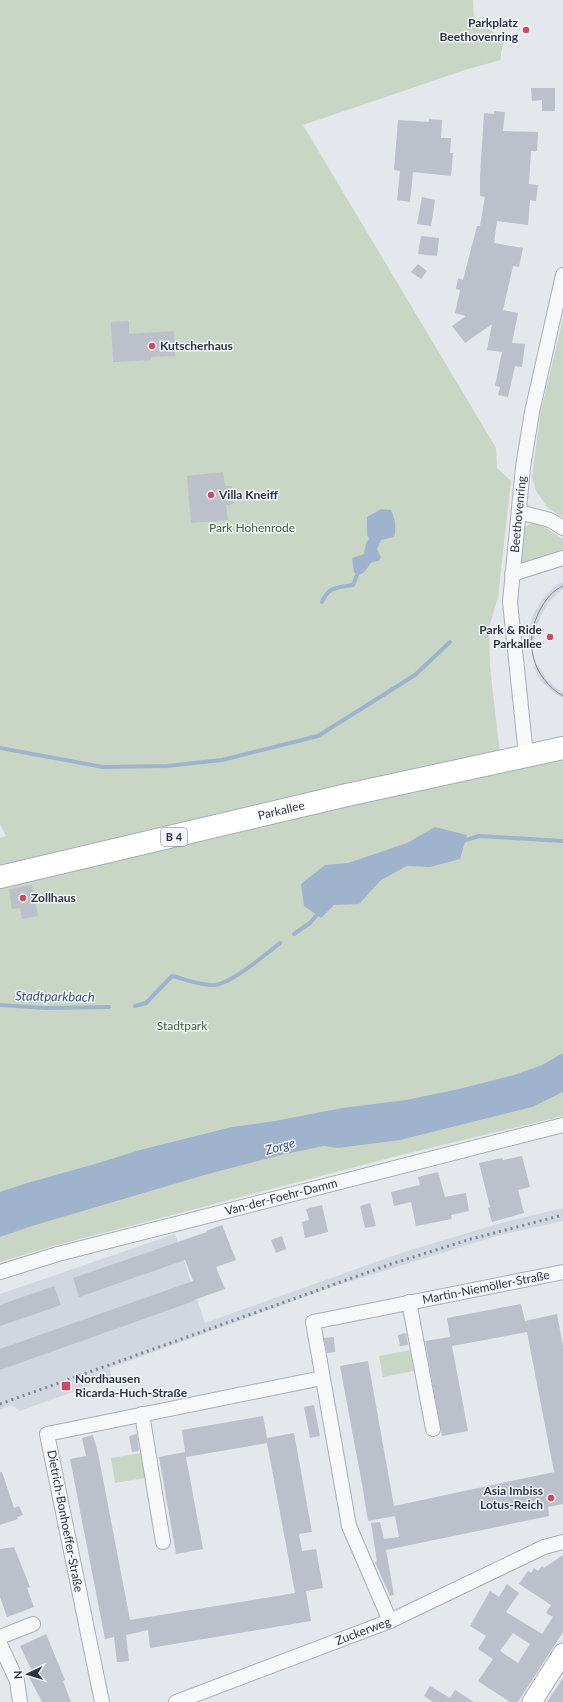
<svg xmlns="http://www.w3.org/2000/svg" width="563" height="1702" viewBox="0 0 563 1702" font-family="Lato,sans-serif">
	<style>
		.built { fill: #d2d6de }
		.green { fill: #c9d6c5 }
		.water { fill: #9fb4cc }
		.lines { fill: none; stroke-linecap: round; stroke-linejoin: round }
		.stream { stroke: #9fb4cc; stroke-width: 4 }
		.building { fill: #bbc0ca; fill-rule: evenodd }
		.street-casing { stroke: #a9aeb7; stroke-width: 16 }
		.secondary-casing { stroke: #a9aeb7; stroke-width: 21 }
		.primary-casing { stroke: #a3abb8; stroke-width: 24 }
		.street { stroke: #f7f8fa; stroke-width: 14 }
		.secondary { stroke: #fff; stroke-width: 19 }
		.primary { stroke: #fff; stroke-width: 22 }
		.tram { stroke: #7d8696; stroke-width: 1 }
		.rail { stroke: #7d8696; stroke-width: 3; stroke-dasharray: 2 4; stroke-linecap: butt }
		.poi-dot { fill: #d1495b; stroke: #f4f6f9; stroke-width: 1.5 }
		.labels { text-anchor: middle; stroke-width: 3; stroke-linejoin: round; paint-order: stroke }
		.shield { fill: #f4f6f9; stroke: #676e7b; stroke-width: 1 }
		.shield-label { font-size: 11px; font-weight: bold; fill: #2b3445 }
		.poi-label { font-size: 12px; font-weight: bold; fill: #2b3445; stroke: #f4f6f9; text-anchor: start }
		.street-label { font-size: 12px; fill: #2b3445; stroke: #f4f6f9 }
		.park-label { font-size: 12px; fill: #3f6138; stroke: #f4f6f9 }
		.water-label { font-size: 13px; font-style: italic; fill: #34527a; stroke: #f4f6f9 }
	</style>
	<rect width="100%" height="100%" fill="#e4e7ec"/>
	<!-- built -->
	<path class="built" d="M563 582V589L549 602 541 616 535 631 534 647 528 648 529 631 533 615 543 598 556 585Z
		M538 665 546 678 557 689 563 692V698L555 694 540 680 533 666Z
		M563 1208V1221L500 1235 338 1285 110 1368 111 1378 20 1411 12 1405 0 1410V1294L175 1234 205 1323 404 1252 501 1223Z"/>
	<!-- green -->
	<path class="green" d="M0 0H473L474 19 505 40 501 52V60L468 69 303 125 496 448 497 468 511 481 498 597 489 628 490 667 502 772 563 759V1116L397 1156 50 1247 0 1262V838L6 836 0 824Z
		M563 319V517L548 508 536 491 532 477 540 415Z
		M538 523 563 539V551L528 563H523L520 559 523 528 530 524Z
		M410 1350 414 1371 383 1377 379 1356Z
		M141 1453 145 1478 115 1483 111 1458Z"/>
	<!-- water -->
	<path class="water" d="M381 509 391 510C395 519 397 527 394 537L381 540 377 549 381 557 379 561 372 562C366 568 366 574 357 575L354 572 352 558 364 554 366 543 369 539 367 535V517Z
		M435 827 467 835 460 859 430 867 407 866 381 880 359 904 334 905 321 918 304 906 301 884 325 865 348 863 407 843Z
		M563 1053V1092L532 1107 400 1140 338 1148 324 1146 285 1154 208 1174 32 1226 0 1237V1192L27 1183 95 1164 140 1150 232 1127 275 1121 342 1108 406 1100 459 1089 514 1075 542 1065Z"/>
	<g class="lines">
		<!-- stream -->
		<path class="stream" d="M322 602C329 586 337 588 353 585L357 575
			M0 748 103 767 167 766 222 760 318 736 415 675 450 642
			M463 841 479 836 563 841
			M294 934 310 923 320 911
			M0 1005 46 1008 109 1007
			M135 1006 146 1003 172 976C185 979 201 986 215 985 232 983 266 954 280 943"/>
	</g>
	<!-- building -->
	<path class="building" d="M531 88H555V111H542V100L532 101Z
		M494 111 505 112 503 131 538 132 537 151H531L529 184 538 185 536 201 530 200 528 225 497 221 494 243 523 248 519 267 513 266 503 310 518 313 512 343 525 344 522 367 515 366 508 397 498 395 500 387 495 386 502 352 487 350 492 324 465 343 452 326 466 316 455 313 460 290 456 289 458 278 463 280 477 226H480L485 197 480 196V176L484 113 494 114Z
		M429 119 442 120 441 138H451L450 153H453L451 176 413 172 410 202 397 200 400 171 394 170 398 120 429 122Z
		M422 197 435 200 431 226 417 224Z
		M421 236 439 238 437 256 418 254Z
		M418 264 427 271 421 279 411 272Z
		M129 321V334L174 331 175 356 151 357V360L113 362 111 322Z
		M223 472 225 486H232L234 504 226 505 228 520 191 523 187 476Z
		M32 885 38 916 22 919 20 908 12 909 9 889Z
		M522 1156 530 1187 518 1190 524 1213 492 1222 488 1208 490 1207 479 1163 502 1158 503 1160Z
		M438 1172 445 1197 466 1193 469 1211 451 1215 452 1219 416 1226 411 1202 394 1206 391 1192 420 1185 418 1177Z
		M370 1203 376 1226 365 1228 360 1206Z
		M322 1205 328 1232 305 1238 302 1222 309 1220 306 1209Z
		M222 1225 236 1260 216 1267 225 1289 194 1300V1301L0 1370V1349L193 1281 185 1260 79 1297 73 1278 207 1232 206 1231Z
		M282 1236 286 1249 276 1253 271 1240Z
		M54 1286 61 1305 0 1326V1305Z
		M521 1304 525 1321 557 1314 563 1346V1504L548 1507 549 1516 386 1550 394 1595 390 1596 375 1562H377L371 1523 380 1522 384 1539 399 1537 395 1516 368 1521 362 1484 340 1366 368 1361 394 1506 554 1472 527 1332 452 1346 468 1431 442 1436 425 1341 450 1337 447 1318Z
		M406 1333 408 1345 400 1346 398 1335Z
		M334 1337 335 1352 327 1353 324 1338Z
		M314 1405 320 1436 310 1438 304 1407Z
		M263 1416 267 1438 294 1433 312 1532 299 1534 302 1551 316 1549 323 1588 306 1591 311 1621 150 1648 148 1630 126 1635 129 1661 117 1662 114 1637 105 1639 70 1459 86 1456 82 1438 93 1435 98 1453 130 1620 295 1593 267 1443 186 1457 203 1549 176 1554 159 1457 185 1452 182 1430Z
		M137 1434 139 1451 132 1452 129 1436Z
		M0 1472H2L14 1508 19 1506 23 1515 17 1517 18 1519 0 1525Z
		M14 1547 30 1587 27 1588 34 1607 7 1617 0 1597V1549Z
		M563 1555V1632L518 1702H510L478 1681 493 1659 478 1649 486 1636 470 1626 490 1591 499 1597 507 1584 519 1593 506 1612 542 1634 553 1617 546 1613 551 1605 519 1584 528 1571 531 1573 534 1568 538 1571 542 1566 544 1568ZM513 1633 530 1644 518 1663 500 1651Z
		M46 1634 65 1680 63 1681 71 1702H42L28 1675 33 1673 20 1646Z
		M563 1678V1702H547Z
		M430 1686 450 1698 455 1690 474 1702H433L424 1696Z"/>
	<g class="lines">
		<!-- street casing -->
		<g class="street-casing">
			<g id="street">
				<path d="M519 512 550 520 563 528"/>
				<path d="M512 574 563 558"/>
				<path id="s1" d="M526 755 510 602 523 467 532 412 563 275"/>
				<path id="s2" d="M0 1272 58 1254 563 1125"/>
				<path d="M409 1302 433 1429"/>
				<path d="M142 1414 163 1542"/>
				<path id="s3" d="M390 1621 349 1526 313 1322 563 1272"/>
				<path d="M0 1637 33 1624"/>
				<path d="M0 1644 17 1681 20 1702"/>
				<path d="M102 1702 47 1434 322 1378"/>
				<path id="s4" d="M176 1702 390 1621 544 1547 563 1542"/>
			</g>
		</g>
		<!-- secondary casing -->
		<g class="secondary-casing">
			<path id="secondary" d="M532 1702 563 1653"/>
		</g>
		<!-- primary casing -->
		<g class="primary-casing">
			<g id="primary">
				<path id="s5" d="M0 877 347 795 563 748"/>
			</g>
		</g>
		<!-- street -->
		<use href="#street" class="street"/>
		<!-- secondary -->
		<use href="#secondary" class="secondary"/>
		<!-- primary -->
		<use href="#primary" class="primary"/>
		<!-- tram -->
		<path class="tram" d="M563 586C553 590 545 600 540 610 523 641 532 678 563 696"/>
		<!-- rail -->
		<path class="rail" d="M0 1404 391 1264 471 1239 563 1215"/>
	</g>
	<!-- markers -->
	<g class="poi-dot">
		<circle cx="526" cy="30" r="4"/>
		<circle cx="152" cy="346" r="4"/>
		<circle cx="211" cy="495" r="4"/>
		<circle cx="550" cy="637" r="4"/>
		<circle cx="23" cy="898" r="4"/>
		<rect x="61" y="1381" width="10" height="10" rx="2"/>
		<circle cx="551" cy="1498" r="4"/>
	</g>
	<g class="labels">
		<!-- shield labels -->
		<rect class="shield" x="161" y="828" width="26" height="18" rx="3"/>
		<g class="shield-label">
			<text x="174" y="841">B 4</text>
		</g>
		<!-- poi labels -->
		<g class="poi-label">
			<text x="518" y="27" text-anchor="end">Parkplatz<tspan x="518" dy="14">Beethovenring</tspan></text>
			<text x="160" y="350">Kutscherhaus</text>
			<text x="219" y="499">Villa Kneiff</text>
			<text x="542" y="634" text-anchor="end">Park &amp; Ride<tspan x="542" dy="14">Parkallee</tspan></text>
			<text x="31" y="902">Zollhaus</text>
			<text x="75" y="1383">Nordhausen<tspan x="75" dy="14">Ricarda-Huch-Straße</tspan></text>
			<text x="543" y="1495" text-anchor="end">Asia Imbiss<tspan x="543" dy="14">Lotus-Reich</tspan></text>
		</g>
		<!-- street labels -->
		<g class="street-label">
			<text dy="4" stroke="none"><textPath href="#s1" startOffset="242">Beethovenring</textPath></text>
			<text dy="4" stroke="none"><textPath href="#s5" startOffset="289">Parkallee</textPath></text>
			<text dy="4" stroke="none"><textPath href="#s2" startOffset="291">Van-der-Foehr-Damm</textPath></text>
			<text dy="4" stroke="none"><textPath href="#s3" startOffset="487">Martin-Niemöller-Straße</textPath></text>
			<text transform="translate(65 1521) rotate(79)" y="4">Dietrich-Bonhoeffer-Straße</text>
			<text dy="4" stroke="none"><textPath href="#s4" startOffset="200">Zuckerweg</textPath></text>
		</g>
		<!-- park labels -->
		<g class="park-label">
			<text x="252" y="532">Park Hohenrode</text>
			<text x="182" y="1030">Stadtpark</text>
		</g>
		<!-- water labels -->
		<g class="water-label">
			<text transform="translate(55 996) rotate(1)" y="5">Stadtparkbach</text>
			<text transform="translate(280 1146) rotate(-16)" y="5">Zorge</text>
		</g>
	</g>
	<!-- north arrow -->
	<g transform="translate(28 1674) rotate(266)" stroke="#f4f6f9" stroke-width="3" paint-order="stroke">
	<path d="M0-3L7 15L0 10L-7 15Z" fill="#2b3445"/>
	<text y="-6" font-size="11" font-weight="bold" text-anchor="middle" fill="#2b3445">N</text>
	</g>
</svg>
